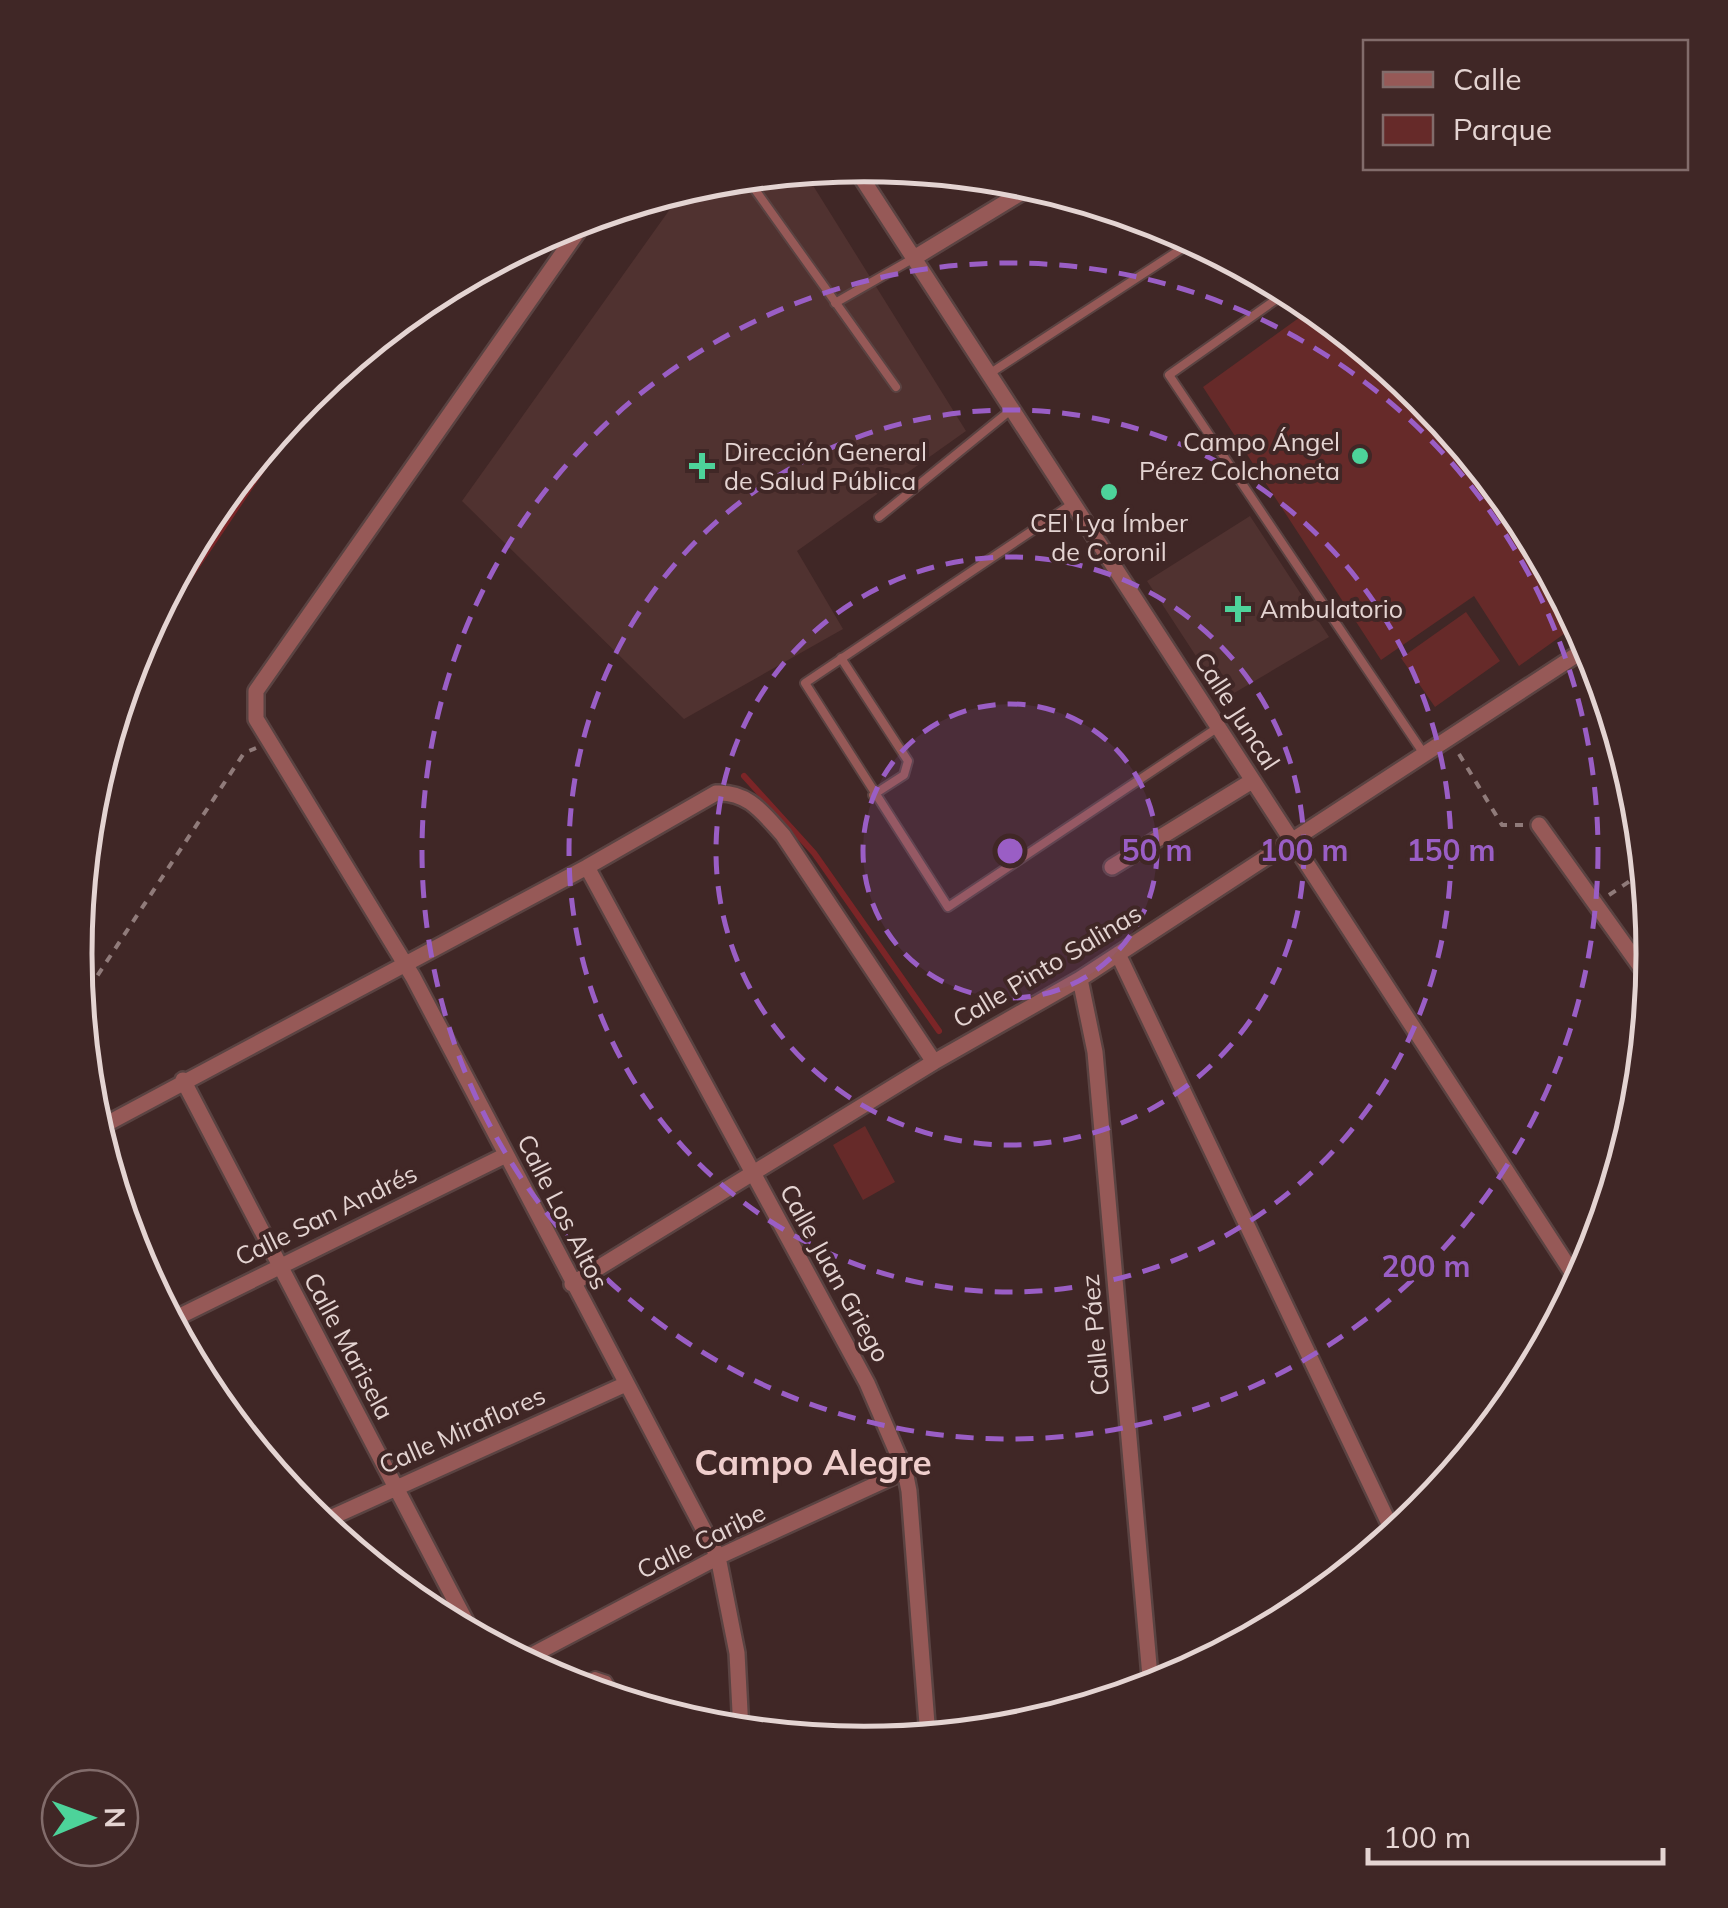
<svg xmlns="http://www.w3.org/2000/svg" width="1728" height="1908" viewBox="0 0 1728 1908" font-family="Mulish,sans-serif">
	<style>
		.built { fill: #503230 }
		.green { fill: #662a29 }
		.water { fill: #7b2527 }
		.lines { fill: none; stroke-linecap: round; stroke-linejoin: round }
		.stream { stroke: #7b2527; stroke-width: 6 }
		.service-casing { stroke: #5a4342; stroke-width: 12 }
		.minor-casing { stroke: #5a4342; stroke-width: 20 }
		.path { stroke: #907b7a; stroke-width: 4; stroke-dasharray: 8 8; stroke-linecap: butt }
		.service { stroke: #965957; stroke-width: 8 }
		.minor { stroke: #965957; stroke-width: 15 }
		.ring { fill: none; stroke: #9a5ec5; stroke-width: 5; stroke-dasharray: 18 12 }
		.poi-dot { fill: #4dd39a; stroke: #402726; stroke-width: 4 }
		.labels { text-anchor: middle; stroke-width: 8; stroke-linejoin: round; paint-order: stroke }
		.poi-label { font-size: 25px; fill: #e4d4d2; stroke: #402726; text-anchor: start }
		.street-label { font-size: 25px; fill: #e4d4d2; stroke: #402726 }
		.district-label { font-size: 35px; font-weight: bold; fill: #efcecc; stroke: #402726 }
		.rim { fill: none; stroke: #e4d4d2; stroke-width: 5 }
		.centre { fill: #9a5ec5; stroke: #402726; stroke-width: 5 }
		.ring-label { font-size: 30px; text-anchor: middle; font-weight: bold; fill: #9a5ec5; stroke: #402726; stroke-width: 8; stroke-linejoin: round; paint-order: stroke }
	</style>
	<rect width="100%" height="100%" fill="#402726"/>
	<!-- built -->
	<path class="built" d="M804 171 966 431 797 551 843 629 684 719 462 501 685 188 711 180Z
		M1250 516 1329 637 1224 699 1147 581Z"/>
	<!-- green -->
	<path class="green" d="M1314 307 1422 397 1520 516 1578 624 1519 666 1474 596 1381 660 1203 387Z
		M1466 612 1500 661 1435 707 1401 658Z
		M865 1126 895 1182 863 1200 833 1145Z"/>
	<!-- water -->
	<path class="water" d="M325 381 128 674 135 652 208 515 306 396Z"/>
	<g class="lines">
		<!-- stream -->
		<path class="stream" d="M744 776 814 853 939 1031"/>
		<!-- service casing -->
		<g class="service-casing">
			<path id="service" d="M746 177 896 387
				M1288 291 1169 375 1424 754
				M835 303 914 258
				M989 374 1195 240
				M1072 504 805 683 948 907 1217 728
				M879 517 1012 409
				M841 658 908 761 904 775 873 795
				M573 1686 595 1676 607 1680 619 1700"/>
		</g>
		<!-- minor casing -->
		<g class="minor-casing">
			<path id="minor" d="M854 166 1579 1283
				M588 217 256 691V719L413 977 718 1557 737 1653 741 1731
				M914 258 1034 185
				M1539 825 1642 969 1652 967
				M587 867 867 1383 905 1471 909 1491 928 1737
				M1112 867 1252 781
				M1118 954 1394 1534
				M1080 979 1095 1052 1151 1688
				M183 1080 473 1635
				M97 1129 587 867 716 793C748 791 763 813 783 835L934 1062
				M572 1284 934 1062 1080 979 1590 646
				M170 1321 506 1155
				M319 1523 626 1384
				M521 1661 718 1557 905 1471"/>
		</g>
		<!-- path -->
		<path class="path" d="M1459 754 1502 825H1524
			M1609 895 1645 871
			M80 1002 244 753 256 748"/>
		<!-- service -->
		<use href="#service" class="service"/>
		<!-- minor -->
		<use href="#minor" class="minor"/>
	</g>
	<!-- distance rings -->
	<circle cx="1010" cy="851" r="147" fill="#9a5ec5" fill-opacity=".12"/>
	<g class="ring">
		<circle cx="1010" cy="851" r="147"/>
		<circle cx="1010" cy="851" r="294"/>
		<circle cx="1010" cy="851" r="441"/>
		<circle cx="1010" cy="851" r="588"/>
	</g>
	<!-- markers -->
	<g class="poi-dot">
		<circle cx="1360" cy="456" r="10"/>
		<path d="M697 451h10v10h10v10h-10v10h-10v-10h-10v-10h10z"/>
		<circle cx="1109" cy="492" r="10"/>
		<path d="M1233 594h10v10h10v10h-10v10h-10v-10h-10v-10h10z"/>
	</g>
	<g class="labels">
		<!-- poi labels -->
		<g class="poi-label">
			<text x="1340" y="451" text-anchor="end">Campo Ángel<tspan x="1340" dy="29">Pérez Colchoneta</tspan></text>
			<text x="724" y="461">Dirección General<tspan x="724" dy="29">de Salud Pública</tspan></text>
			<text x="1109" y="532" text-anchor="middle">CEI Lya Ímber<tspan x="1109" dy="29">de Coronil</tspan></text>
			<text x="1260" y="618">Ambulatorio</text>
		</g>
		<!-- street labels -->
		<g class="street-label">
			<text transform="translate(1237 711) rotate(57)" y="9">Calle Juncal</text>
			<text transform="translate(1047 966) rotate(-31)" y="9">Calle Pinto Salinas</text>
			<text transform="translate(563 1212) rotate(63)" y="9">Calle Los Altos</text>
			<text transform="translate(326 1215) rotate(-26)" y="9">Calle San Andrés</text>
			<text transform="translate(835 1273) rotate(61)" y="9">Calle Juan Griego</text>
			<text transform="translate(1095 1335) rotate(-95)" y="9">Calle Páez</text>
			<text transform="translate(349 1346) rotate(62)" y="9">Calle Marisela</text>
			<text transform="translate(462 1430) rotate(-24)" y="9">Calle Miraflores</text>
			<text transform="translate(701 1541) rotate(-26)" y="9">Calle Caribe</text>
		</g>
		<!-- district labels -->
		<g class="district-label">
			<text x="813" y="1475">Campo Alegre</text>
		</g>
	</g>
	<!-- crop -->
	<path d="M0 0H1728V1908H0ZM92 954a772 772 0 1 1 1544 0a772 772 0 1 1-1544 0Z" fill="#402726" fill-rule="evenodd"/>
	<path class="rim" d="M92 954a772 772 0 1 1 1544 0a772 772 0 1 1-1544 0Z"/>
	<circle cx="1010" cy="851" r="15" class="centre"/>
	<g class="ring-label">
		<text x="1157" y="861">50 m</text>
		<text x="1304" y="861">100 m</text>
		<text x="1451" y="861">150 m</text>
		<text x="1426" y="1277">200 m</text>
	</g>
	<!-- legend -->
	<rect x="1363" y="40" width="325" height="130" fill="#402726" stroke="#826c6b" stroke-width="2.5"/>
	<rect x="1383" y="72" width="50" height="15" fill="#965957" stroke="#826c6b" stroke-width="2.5"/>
	<text x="1453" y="90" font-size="30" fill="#e4d4d2">Calle</text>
	<rect x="1383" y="115" width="50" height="30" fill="#662a29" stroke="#826c6b" stroke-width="2.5"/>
	<text x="1453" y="140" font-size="30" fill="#e4d4d2">Parque</text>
	<!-- north arrow -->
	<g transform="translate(90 1818) rotate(89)"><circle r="48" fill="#402726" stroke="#826c6b" stroke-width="2.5"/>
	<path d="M0-8L18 38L0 25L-18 38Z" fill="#4dd39a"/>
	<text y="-15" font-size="28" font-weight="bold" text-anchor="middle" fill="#e4d4d2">N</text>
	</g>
	<!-- scale -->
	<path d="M1368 1848v15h295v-15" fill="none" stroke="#e4d4d2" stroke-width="5"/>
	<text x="1383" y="1848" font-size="30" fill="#e4d4d2" stroke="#402726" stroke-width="8" paint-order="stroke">100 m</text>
</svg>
